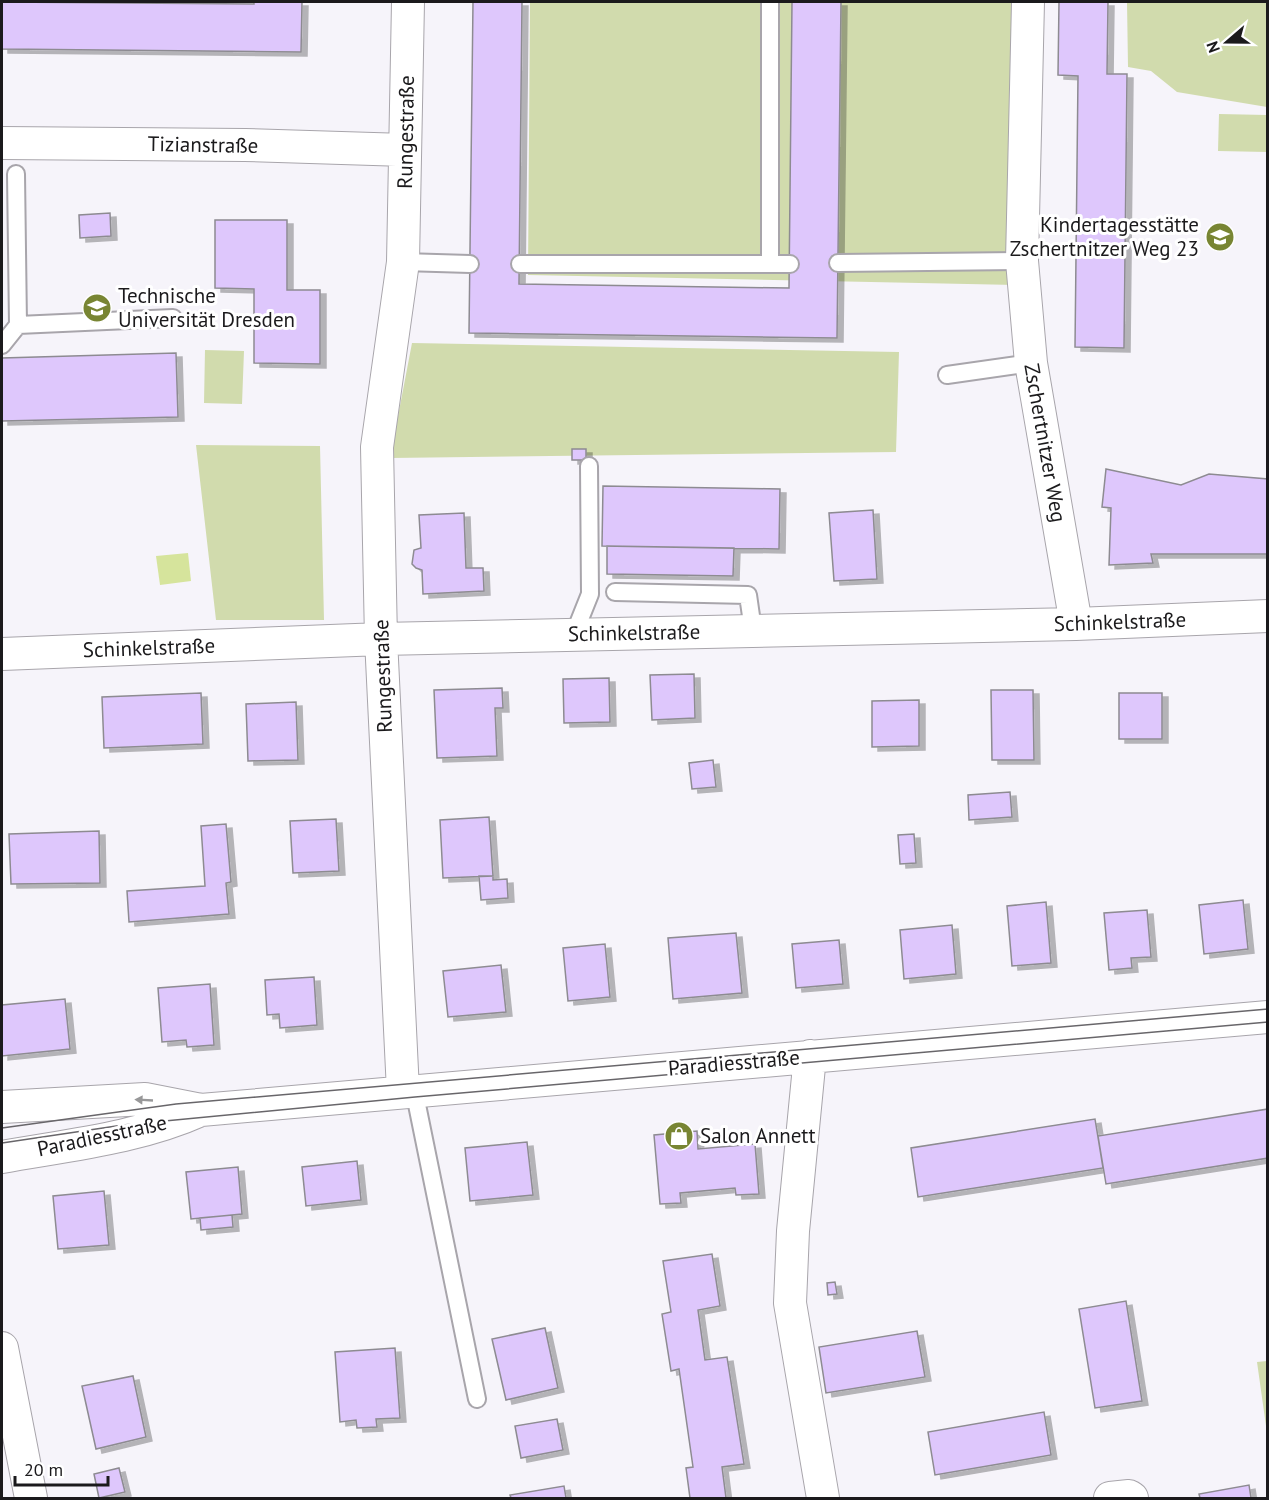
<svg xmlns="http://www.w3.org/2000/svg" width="1269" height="1500" viewBox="0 0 1269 1500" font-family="'PT Sans',sans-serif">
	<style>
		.green { fill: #d1dbad }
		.water { fill: #d6e49c }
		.building { fill: #dec7fc; stroke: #8d8b91; stroke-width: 1.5; filter: url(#shadow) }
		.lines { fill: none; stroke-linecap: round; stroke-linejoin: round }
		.lane-casing { stroke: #a8a5ab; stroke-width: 20 }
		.street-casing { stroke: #a8a5ab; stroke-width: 34 }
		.lane { stroke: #fff; stroke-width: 16 }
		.street { stroke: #fff; stroke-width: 32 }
		.tram { stroke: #68666a; stroke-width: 1.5 }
		.oneway { fill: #989899 }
		.labels { text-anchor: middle; stroke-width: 6; stroke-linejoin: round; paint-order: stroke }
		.street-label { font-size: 21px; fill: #1b1a1c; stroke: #fff }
		.poi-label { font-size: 21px; fill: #1b1a1c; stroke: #fff; text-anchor: start }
	</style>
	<defs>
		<filter id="shadow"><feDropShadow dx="6" dy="4" stdDeviation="0" flood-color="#0004"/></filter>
	</defs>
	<rect width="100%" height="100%" fill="#f6f4fa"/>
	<!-- green -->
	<path class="green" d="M530 2H1022L1016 285 528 275Z
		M1127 2H1267V107L1177 92 1151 71 1128 67Z
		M1219 114 1267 115V152L1218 151Z
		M412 343 899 352 896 452 390 458Z
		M205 350 244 351 242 404 204 403Z
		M196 445 320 446 324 620H216Z
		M1267 1361H1268L1267 1433 1257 1362Z"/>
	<!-- water -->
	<path class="water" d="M188 553 191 581 160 585 156 556Z"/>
	<!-- building -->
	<path class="building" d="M2 2 254 4V2H302L301 52 2 49Z
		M473 2H522L519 284 789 288 792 2H841L837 338 469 333Z
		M1059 2H1108L1107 74H1127L1124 348 1075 347 1078 76 1058 75Z
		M110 213 111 236 80 238 79 215Z
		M215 220H287V290H320V364L254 363V289L215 288Z
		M176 353 178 417 2 421V358Z
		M572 449H586V460H572Z
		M1106 469 1181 485 1209 474 1268 479V554H1151L1153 563 1109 565 1111 508 1102 507Z
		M603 486 780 489 779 549 602 546Z
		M873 510 877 579 834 581 829 513Z
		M464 513 466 568H483L484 591 423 594 422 570 416 568 412 564 414 550 421 548 419 515Z
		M607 546 734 548 733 576 607 574Z
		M694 674 695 718 652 720 650 675Z
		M609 678 610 722 564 723 563 679Z
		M502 688 503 708H495L497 756 437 758 434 690Z
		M991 690H1033L1034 760H992Z
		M201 693 203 744 104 748 102 697Z
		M1119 693H1162V739H1119Z
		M919 700V746L872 747V701Z
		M296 702 298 760 248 761 246 704Z
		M713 760 716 787 692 789 689 763Z
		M1010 792 1012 817 969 820 968 795Z
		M489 817 493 876 443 878 440 820Z
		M336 819 339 871 293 873 290 821Z
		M226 824 231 882 226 883 229 914 129 922 127 891 205 886 201 826Z
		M99 831 100 883 11 884 9 834Z
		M914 834 916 863 900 864 898 835Z
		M479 876H493V880L507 879 508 898 481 900Z
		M1243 900 1248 949 1204 954 1199 905Z
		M1046 902 1051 963 1012 966 1007 906Z
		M1147 910 1151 957 1131 958 1132 968 1109 970 1104 913Z
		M952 925 956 974 904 979 900 930Z
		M736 933 742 993 673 999 668 938Z
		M839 940 843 984 796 988 792 944Z
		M605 944 610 997 568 1001 563 948Z
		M501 965 506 1012 448 1017 443 971Z
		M314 977 317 1025 280 1028 279 1014 267 1015 265 980Z
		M210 984 214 1045 187 1047 186 1040 162 1042 158 988Z
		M65 999 70 1049 2 1056V1005Z
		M1268 1109V1158L1106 1184 1098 1136Z
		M1095 1119 1103 1168 918 1197 911 1148Z
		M697 1131 698 1149 755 1144 759 1194 736 1195 735 1188 680 1193 681 1203 660 1204 654 1135Z
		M527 1142 533 1195 470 1201 465 1148Z
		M357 1161 361 1200 306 1206 302 1167Z
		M238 1167 242 1214 191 1219 186 1172Z
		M104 1191 109 1245 58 1249 53 1196Z
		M232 1215 233 1227 201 1230 200 1218Z
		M712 1254 720 1306 698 1310 705 1360 727 1357 744 1464 722 1467 726 1498H690L686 1468 693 1467 679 1369 671 1371 662 1314 671 1312 663 1261Z
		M835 1282 837 1294 828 1295 827 1283Z
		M1126 1301 1142 1401 1095 1408 1079 1309Z
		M545 1328 558 1388 506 1400 492 1339Z
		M917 1331 925 1377 826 1393 819 1347Z
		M395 1348 400 1418 376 1419 377 1427 357 1428 356 1420 340 1422 335 1352Z
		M133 1376 146 1437 96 1449 82 1386Z
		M1044 1412 1051 1455 935 1475 928 1432Z
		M557 1419 563 1450 521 1458 515 1426Z
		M119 1468 125 1492 99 1498 94 1474Z
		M1249 1485 1251 1498H1200L1199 1494Z
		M564 1486 566 1498H511L510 1495Z"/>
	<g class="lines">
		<!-- lane casing -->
		<g class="lane-casing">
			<path id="lane" d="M770 2V264H790
				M16 174 18 325
				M403 262 470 264
				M838 263 1022 261
				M520 264H770
				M2 345 18 325 173 318
				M947 375 1031 363
				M615 592 748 595 753 630
				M574 634 590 594 589 466
				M414 1090 477 1399"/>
		</g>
		<!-- street casing -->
		<g class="street-casing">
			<path id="street" d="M1028 2 1022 261 1031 363 1076 624
				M2 143 245 145 405 150
				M2 654 381 639 1076 624 1268 616
				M810 1056 793 1231 790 1303 823 1498
				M403 1091 381 639 377 447 403 262 408 2
				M2 1107 145 1099 201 1110 1268 1017
				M2 1157C69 1145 139 1138 201 1110
				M2 1348 31 1498
				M1110 1498 1129 1496 1132 1498"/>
		</g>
		<!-- lane -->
		<use href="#lane" class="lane"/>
		<!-- street -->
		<use href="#street" class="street"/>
		<!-- tram -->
		<path class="tram" d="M2 1128 176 1104 1268 1009
			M2 1143 123 1125 415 1097 1268 1022"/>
	</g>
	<!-- one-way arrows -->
	<defs><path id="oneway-solid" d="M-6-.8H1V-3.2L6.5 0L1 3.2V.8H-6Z" transform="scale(1.5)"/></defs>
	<use class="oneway" href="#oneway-solid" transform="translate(144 1100) rotate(-177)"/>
	<!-- icons -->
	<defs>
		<g id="school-disc" transform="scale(1.5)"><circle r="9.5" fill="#788533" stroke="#fff"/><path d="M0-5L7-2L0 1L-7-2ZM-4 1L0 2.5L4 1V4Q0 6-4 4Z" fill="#fff"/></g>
		<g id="university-disc" transform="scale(1.5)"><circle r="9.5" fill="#788533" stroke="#fff"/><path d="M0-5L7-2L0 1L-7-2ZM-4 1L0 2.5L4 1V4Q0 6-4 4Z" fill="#fff"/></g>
		<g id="shop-disc" transform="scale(1.5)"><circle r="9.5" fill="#788533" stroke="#fff"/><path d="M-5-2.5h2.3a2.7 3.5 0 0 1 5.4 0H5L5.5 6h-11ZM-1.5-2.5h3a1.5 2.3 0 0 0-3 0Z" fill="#fff"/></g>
	</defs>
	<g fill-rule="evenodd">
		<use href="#school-disc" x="1220" y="237"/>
		<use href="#university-disc" x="97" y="308"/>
		<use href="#shop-disc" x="679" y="1136"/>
	</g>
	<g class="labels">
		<!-- street labels -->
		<g class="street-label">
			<text transform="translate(406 132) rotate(-89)" y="7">Rungestraße</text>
			<text transform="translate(203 145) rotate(1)" y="7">Tizianstraße</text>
			<text transform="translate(1045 443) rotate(80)" y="7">Zschertnitzer Weg</text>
			<text transform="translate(1120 622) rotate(-2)" y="7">Schinkelstraße</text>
			<text transform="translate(634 633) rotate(-1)" y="7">Schinkelstraße</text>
			<text transform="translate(149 648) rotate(-2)" y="7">Schinkelstraße</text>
			<text transform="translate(383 676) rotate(-92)" y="7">Rungestraße</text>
			<text transform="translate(734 1063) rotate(-5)" y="7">Paradiesstraße</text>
			<text transform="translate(102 1136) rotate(-12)" y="7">Paradiesstraße</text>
		</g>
		<!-- poi labels -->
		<g class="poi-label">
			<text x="1199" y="232" text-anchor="end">Kindertagesstätte<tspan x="1199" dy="24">Zschertnitzer Weg 23</tspan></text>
			<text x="118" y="303">Technische<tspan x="118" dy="24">Universität Dresden</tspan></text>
			<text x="700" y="1143">Salon Annett</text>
		</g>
	</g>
	<!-- border -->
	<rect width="1269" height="1500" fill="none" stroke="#1b1a1c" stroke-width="6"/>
	<!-- north arrow -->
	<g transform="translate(1227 42) rotate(250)" stroke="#ffffff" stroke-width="4.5" paint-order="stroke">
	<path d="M0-4.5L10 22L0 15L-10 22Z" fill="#1b1a1c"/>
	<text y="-9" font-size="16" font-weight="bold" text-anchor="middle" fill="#1b1a1c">N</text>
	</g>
	<!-- scale -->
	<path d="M15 1476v9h93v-9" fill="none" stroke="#1b1a1c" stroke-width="3"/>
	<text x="24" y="1476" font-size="18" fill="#1b1a1c" stroke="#ffffff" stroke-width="4.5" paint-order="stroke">20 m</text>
</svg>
